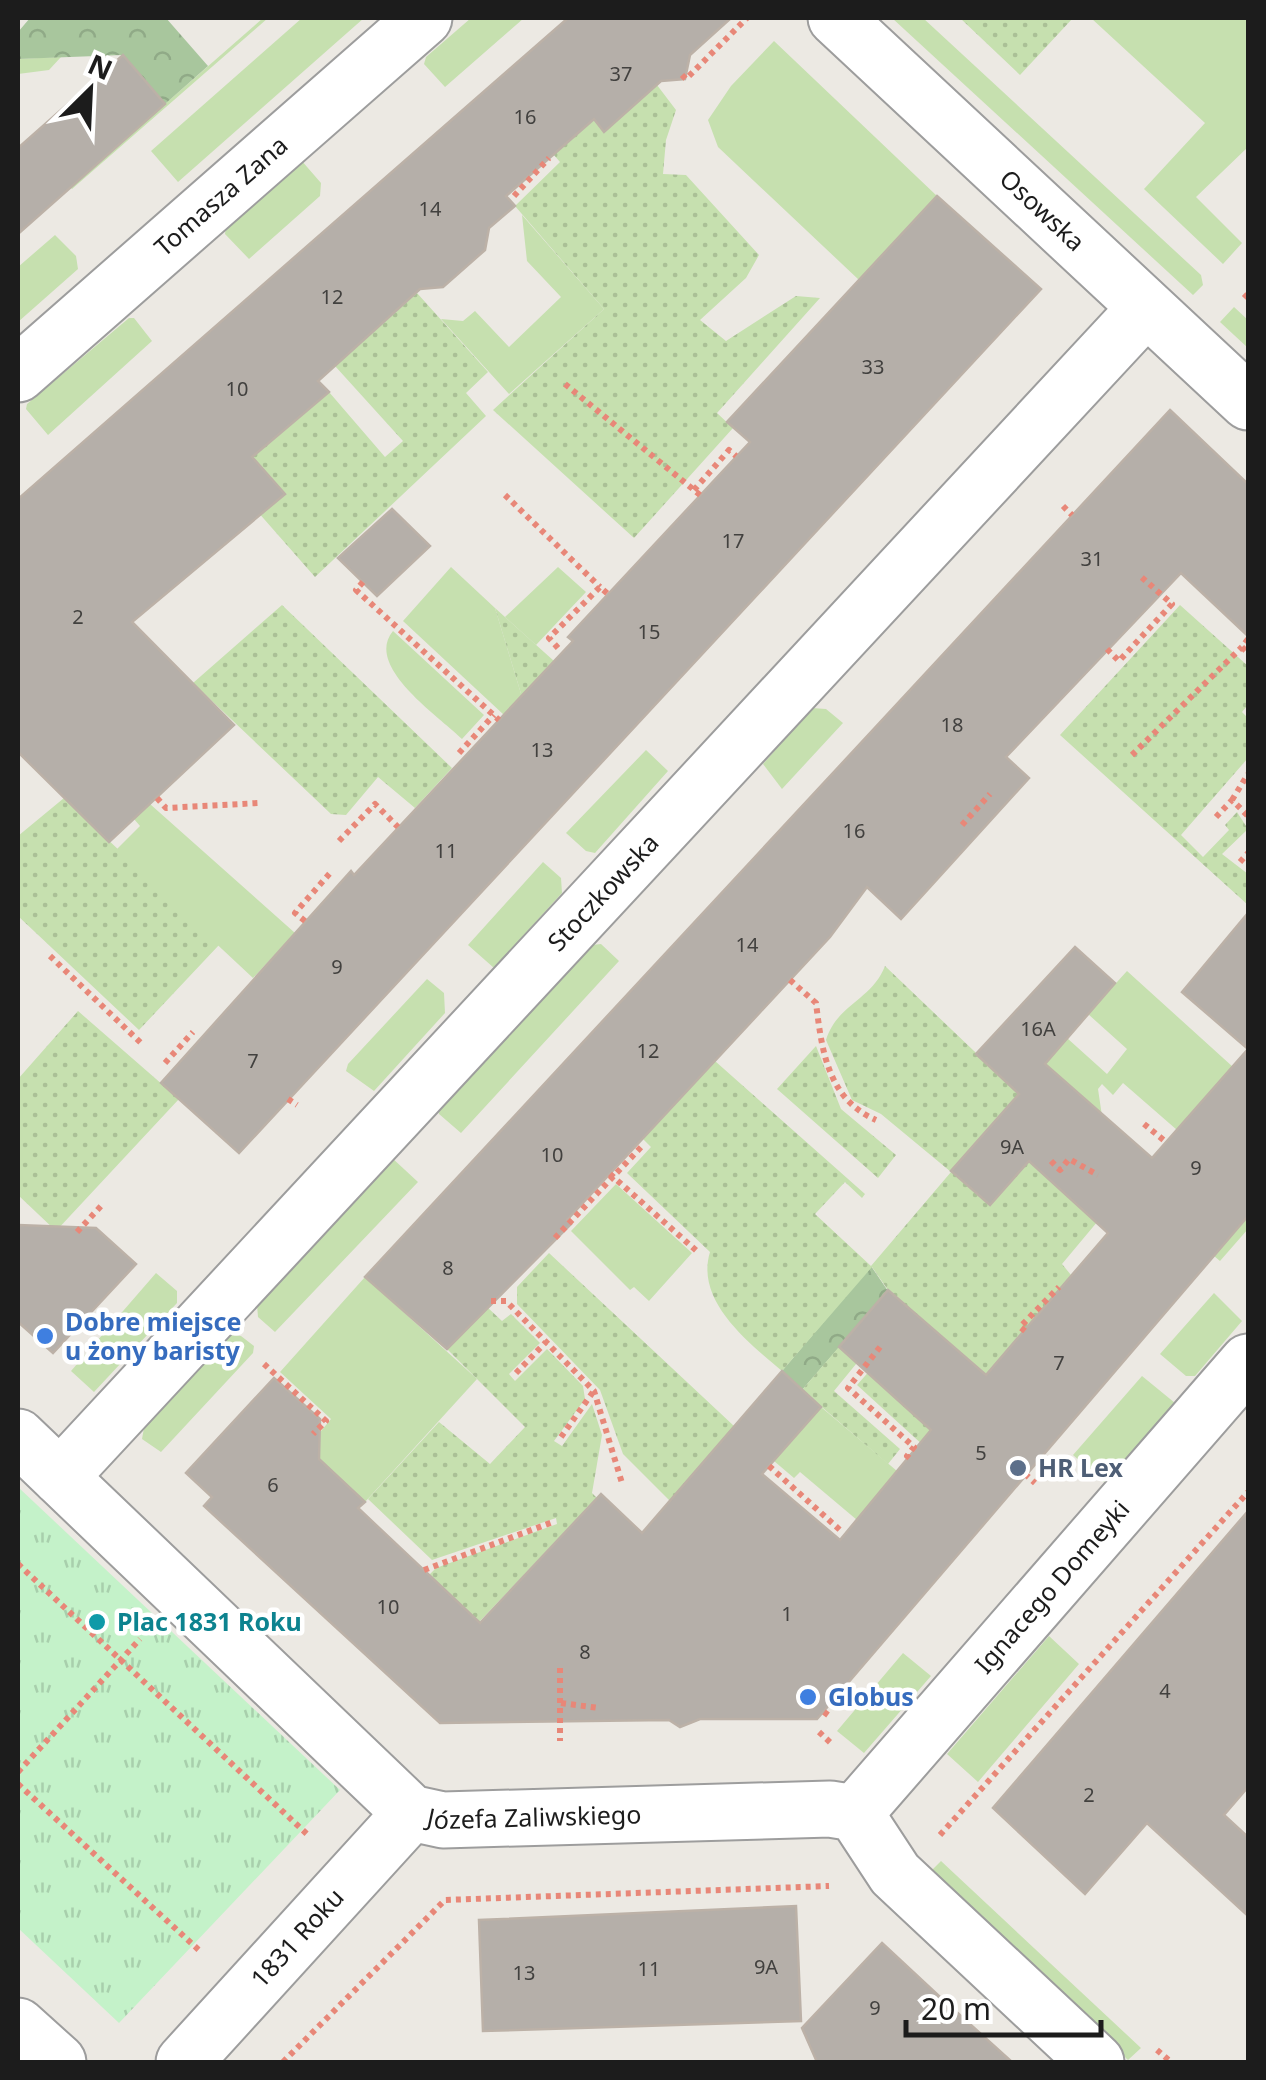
<svg xmlns="http://www.w3.org/2000/svg" width="1266" height="2080" viewBox="0 0 1266 2080" font-family="'Noto Sans',sans-serif">
	<style>
		.grass { fill: #c6e0af }
		.forest { fill: url(#forest-crowns) }
		.park { fill: url(#park-tufts) }
		.garden { fill: url(#garden-dots) }
		.building { fill: #b5afa9; stroke: #bcb1a7; stroke-width: 2.5 }
		.lines { fill: none; stroke-linecap: round; stroke-linejoin: round }
		.minor-casing { stroke: #9d9d9d; stroke-width: 59 }
		.path { stroke: #e88778; stroke-width: 6; stroke-dasharray: 5 5; stroke-linecap: butt }
		.minor { stroke: #fff; stroke-width: 55 }
		.shop-dot { fill: #3f7fe0; stroke: #fff; stroke-width: 4 }
		.service-dot { fill: #5c6f8a; stroke: #fff; stroke-width: 4 }
		.culture-dot { fill: #0f9aa8; stroke: #fff; stroke-width: 4 }
		.labels { text-anchor: middle; stroke-width: 9; stroke-linejoin: round; paint-order: stroke }
		.number-label { font-size: 20px; fill: #42413f }
		.street-label { font-size: 25px; fill: #1c1c1c; stroke: #fff }
		.shop-label { font-size: 25px; font-weight: bold; fill: #366cbe; stroke: #fff; text-anchor: start }
		.service-label { font-size: 25px; font-weight: bold; fill: #4e5e75; stroke: #fff; text-anchor: start }
		.culture-label { font-size: 25px; font-weight: bold; fill: #0d838f; stroke: #fff; text-anchor: start }
	</style>
	<defs>
		<pattern id="forest-crowns" width="20" height="18" patternUnits="userSpaceOnUse" patternTransform="scale(2.5)"><rect width="20" height="18" fill="#a8c69d"/><path d="M2 6a3 3 0 1 1 6 0M12 15a3 3 0 1 1 6 0" fill="none" stroke="#90aa87"/></pattern>
		<pattern id="park-tufts" width="24" height="20" patternUnits="userSpaceOnUse" patternTransform="scale(2.5)"><rect width="24" height="20" fill="#c4f2c9"/><path d="M3 7l-1-3M5 7V3M7 7l1-3M15 17l-1-3M17 17v-4M19 17l1-3" fill="none" stroke="#a8cfac"/></pattern>
		<pattern id="garden-dots" width="8" height="8" patternUnits="userSpaceOnUse" patternTransform="scale(2.5)"><rect width="8" height="8" fill="#c6e0af"/><path d="M2 2h.1M6 6h.1" fill="none" stroke="#aac096" stroke-width="1.8" stroke-linecap="round"/></pattern>
	</defs>
	<rect width="100%" height="100%" fill="#ece9e3"/>
	<!-- grass -->
	<path class="grass" d="M263 18H268L72 189 70 187Z
		M302 18H364L178 182 151 151Z
		M471 18H524L445 87 424 64 426 57Z
		M892 18H923L1201 275 1203 285 1193 295Z
		M1091 18H1248V147L1196 197 1242 243 1223 264 1144 189 1205 123Z
		M774 41 937 196 859 280 718 147 708 120 731 86Z
		M61 57 49 70 18 74V59Z
		M301 160 321 183 320 196 249 259 225 234 226 227Z
		M522 215 604 309 509 394 441 319 463 321 475 311 509 347 561 297 527 261Z
		M55 235 76 256 78 269 18 322V267Z
		M1234 307 1248 320V348L1220 322Z
		M129 318H134L152 341 48 435 26 409 27 404Z
		M451 567 495 608 522 697 504 715 403 621Z
		M558 567 586 592 536 645 505 617Z
		M393 631 484 715 462 739C437 715 364 666 393 631Z
		M812 708 826 709 843 723 782 789 763 764Z
		M646 750 668 771 595 853 586 851 566 833Z
		M150 804 295 933 253 978 116 850 140 826 134 819Z
		M543 862 561 878 562 893 494 968 468 945Z
		M601 944 619 961 461 1133 439 1114 438 1109 592 945Z
		M1127 971 1233 1067 1177 1130 1123 1083 1113 1095 1102 1084 1098 1089 1107 1150 1060 1125 1083 1097 1045 1064 1067 1038 1107 1074 1127 1049 1088 1014Z
		M427 979 444 993 445 1013 374 1091 346 1071 348 1064Z
		M391 1157 418 1182 275 1332 258 1317 257 1305Z
		M616 1184 692 1253 649 1301 634 1287 630 1290 571 1231Z
		M1248 1216V1229L1220 1261 1214 1256Z
		M156 1273 177 1291V1303L94 1392 71 1371Z
		M365 1277 477 1379 365 1502 316 1456V1437L331 1419 280 1372Z
		M1214 1293 1242 1321 1195 1376H1186L1160 1354Z
		M229 1335 241 1336 254 1346 253 1353 161 1452 142 1439 144 1428Z
		M1142 1376 1175 1403 1106 1484 1073 1455Z
		M821 1407 897 1471 857 1520 800 1472 794 1478 774 1461Z
		M1049 1636 1079 1664 978 1782 947 1754Z
		M903 1653 931 1676 864 1753 837 1731Z
		M941 1861 1141 2048 1128 2060 931 1871Z"/>
	<!-- forest -->
	<path class="forest" d="M30 18H166L208 66 165 104 122 55 18 59V32Z
		M871 1266 888 1291 802 1390 782 1371Z"/>
	<!-- park -->
	<path class="park" d="M18 1487 340 1790 119 2023 18 1928Z"/>
	<!-- garden -->
	<path class="garden" d="M960 18H1073L1020 75Z
		M657 85 676 110 666 140 663 174 686 175 759 255 746 278 700 320 726 341 796 296 820 298 717 413 733 428 634 538 493 410 604 309 515 206 560 162 553 154 594 119 605 131Z
		M417 293 488 372 466 393 486 416 315 577 228 478 329 392 385 457 403 441 335 366Z
		M282 605 452 768 415 808 378 777 346 815 331 814 193 683Z
		M1180 605 1248 666V705L1242 712 1248 718V758L1181 835 1203 857 1229 830 1225 825 1237 812 1248 829 1222 854 1248 874V905L1060 735Z
		M495 608 554 661 522 697Z
		M64 798 219 945 139 1030 18 916V836Z
		M885 966 1019 1094 952 1172 990 1205 1029 1161 1061 1187 1113 1203 1062 1264 1071 1275 925 1447 857 1385 886 1352 888 1290 872 1267 782 1371C748 1342 695 1301 710 1252L627 1173 651 1147 642 1138 715 1061 865 1194 862 1198 845 1182 815 1214 871 1266 951 1172 881 1114 852 1100 826 1040C837 1004 872 1000 885 966Z
		M78 1011 179 1099 56 1231 18 1195V1079Z
		M816 1046 841 1109 896 1155 878 1178 777 1089Z
		M549 1253 734 1426 670 1501 623 1454 600 1390 517 1304V1287Z
		M486 1306 502 1321 511 1314 540 1343 509 1374 515 1381 547 1349 583 1386 585 1399 554 1441 562 1446 592 1404 602 1435 592 1493 597 1498 479 1622 429 1575 436 1568 557 1524 556 1518 432 1560 368 1499 439 1422 490 1464 525 1427 447 1349Z
		M856 1327 874 1342 834 1391 900 1449 888 1464 802 1390Z"/>
	<!-- building -->
	<path class="building" d="M568 18H731L690 55 685 79 661 81 604 132 594 119 506 196 515 206 489 228 485 250 443 287 420 289 318 381 329 392 252 457 285 494 132 622 234 725 109 842 18 752V499Z
		M123 55 165 104 18 234V148Z
		M937 196 1041 289 239 1153 161 1083 351 871 354 875 573 641 568 637 750 442 727 422Z
		M1170 410 1248 484V636L1181 573 1006 757 1029 778 901 919 867 887 830 937 567 1220 571 1224 447 1349 365 1277Z
		M392 509 430 546 377 596 338 558Z
		M1248 913V1049L1182 992Z
		M1075 947 1115 983 1045 1064 1152 1158 1248 1049V1216L817 1719H700L680 1727 669 1720 440 1723 204 1506 212 1497 186 1473 274 1378 320 1419 319 1459 365 1502 358 1508 480 1623 601 1494 642 1533 782 1371 821 1407 762 1474 840 1540 931 1430 839 1347 888 1290 986 1375 1108 1233 1029 1161 990 1205 951 1171 1019 1094 976 1054Z
		M18 1225 96 1228 136 1264 53 1353 18 1322Z
		M1248 1511V1787L1224 1815 1248 1837V1916L1147 1823 1085 1894 993 1808Z
		M796 1906 801 2021 483 2031 479 1920Z
		M882 1943 940 1997 1012 2062H817L802 2028Z"/>
	<g class="lines">
		<!-- minor casing -->
		<g class="minor-casing">
			<g id="minor">
				<path id="s1" d="M836 18 1248 402"/>
				<path id="s2" d="M18 374 424 18"/>
				<path id="s3" d="M18 1437 411 1813 443 1820 830 1809 855 1813 895 1874 1096 2062"/>
				<path id="s4" d="M60 1477 1146 308"/>
				<path id="s5" d="M855 1813 1248 1362"/>
				<path d="M18 2026 58 2062"/>
				<path id="s6" d="M184 2062 411 1813"/>
			</g>
		</g>
		<!-- path -->
		<path class="path" d="M682 75 686 79 747 18
			M514 196 549 158
			M1244 298 1248 294
			M565 384 700 495
			M694 490 729 450 736 456
			M505 495 600 587
			M1063 506 1072 515
			M363 582 356 590 499 720
			M1248 639 1242 647 1248 653
			M558 648 549 638 600 587 608 594
			M1107 649 1119 661 1172 604 1139 575
			M459 753 494 715
			M1132 755 1242 647
			M157 798 166 808 259 803
			M1232 800 1248 774
			M1216 817 1232 800 1248 816
			M962 825 990 794
			M339 841 375 804 398 827
			M1240 862 1248 853
			M305 921 295 913 331 872
			M50 956 142 1044
			M790 980 816 1003C822 1052 828 1099 876 1120
			M165 1063 193 1032
			M288 1099 297 1105
			M1144 1124 1166 1142
			M1051 1161 1060 1170 1069 1159 1098 1175
			M610 1174 699 1253
			M77 1232 102 1205
			M555 1238 643 1145
			M491 1301H506L594 1391 622 1483
			M1025 1331 1020 1327 1059 1287
			M880 1347 848 1388 914 1447 907 1456 913 1461
			M264 1364 326 1421 313 1434
			M516 1373 546 1342
			M561 1437 593 1392
			M769 1466 840 1530
			M1025 1474 1035 1483
			M18 1564 309 1836
			M424 1570 553 1522
			M560 1668V1741
			M561 1703 599 1708
			M824 1712 832 1718
			M819 1732 833 1745
			M18 1772 140 1639
			M18 1784 201 1952
			M940 1835 1248 1492
			M1157 2050 1171 2062
			M283 2062 445 1900 829 1886"/>
		<!-- minor -->
		<use href="#minor" class="minor"/>
	</g>
	<!-- markers -->
	<g class="shop-dot">
		<circle cx="45" cy="1336" r="10"/>
		<circle cx="808" cy="1697" r="10"/>
	</g>
	<circle class="service-dot" cx="1018" cy="1468" r="10"/>
	<circle class="culture-dot" cx="97" cy="1622" r="10"/>
	<g class="labels">
		<!-- number labels -->
		<g class="number-label">
			<text x="621" y="81">37</text>
			<text x="525" y="124">16</text>
			<text x="430" y="216">14</text>
			<text x="332" y="304">12</text>
			<text x="873" y="374">33</text>
			<text x="237" y="396">10</text>
			<text x="733" y="548">17</text>
			<text x="1092" y="566">31</text>
			<text x="78" y="624">2</text>
			<text x="649" y="639">15</text>
			<text x="952" y="732">18</text>
			<text x="542" y="757">13</text>
			<text x="854" y="838">16</text>
			<text x="446" y="858">11</text>
			<text x="747" y="952">14</text>
			<text x="337" y="974">9</text>
			<text x="1038" y="1036">16A</text>
			<text x="648" y="1058">12</text>
			<text x="253" y="1068">7</text>
			<text x="1012" y="1154">9A</text>
			<text x="552" y="1162">10</text>
			<text x="1196" y="1175">9</text>
			<text x="448" y="1275">8</text>
			<text x="1059" y="1370">7</text>
			<text x="981" y="1460">5</text>
			<text x="273" y="1492">6</text>
			<text x="388" y="1614">10</text>
			<text x="787" y="1621">1</text>
			<text x="585" y="1659">8</text>
			<text x="1165" y="1698">4</text>
			<text x="1089" y="1802">2</text>
			<text x="766" y="1974">9A</text>
			<text x="649" y="1976">11</text>
			<text x="524" y="1980">13</text>
			<text x="875" y="2015">9</text>
		</g>
		<!-- street labels -->
		<g class="street-label">
			<text dy="9" stroke="none"><textPath href="#s2" startOffset="270">Tomasza Zana</textPath></text>
			<text dy="9" stroke="none"><textPath href="#s1" startOffset="282">Osowska</textPath></text>
			<text dy="9" stroke="none"><textPath href="#s4" startOffset="798">Stoczkowska</textPath></text>
			<text dy="9" stroke="none"><textPath href="#s5" startOffset="300">Ignacego Domeyki</textPath></text>
			<text dy="9" stroke="none"><textPath href="#s3" startOffset="668">Józefa Zaliwskiego</textPath></text>
			<text dy="9" stroke="none"><textPath href="#s6" startOffset="168">1831 Roku</textPath></text>
		</g>
		<!-- shop labels -->
		<g class="shop-label">
			<text x="65" y="1331">Dobre miejsce<tspan x="65" dy="29">u żony baristy</tspan></text>
			<text x="828" y="1706">Globus</text>
		</g>
		<!-- service labels -->
		<g class="service-label">
			<text x="1038" y="1477">HR Lex</text>
		</g>
		<!-- culture labels -->
		<g class="culture-label">
			<text x="117" y="1631">Plac 1831 Roku</text>
		</g>
	</g>
	<!-- border -->
	<rect width="1266" height="2080" fill="none" stroke="#1c1c1c" stroke-width="40"/>
	<!-- north arrow -->
	<g transform="translate(90 90) rotate(24)" stroke="#ffffff" stroke-width="8" paint-order="stroke">
	<path d="M0-8L18 38L0 25L-18 38Z" fill="#1c1c1c"/>
	<text y="-15" font-size="28" font-weight="bold" text-anchor="middle" fill="#1c1c1c">N</text>
	</g>
	<!-- scale -->
	<path d="M906 2020v15h195v-15" fill="none" stroke="#1c1c1c" stroke-width="5"/>
	<text x="921" y="2020" font-size="30" fill="#1c1c1c" stroke="#ffffff" stroke-width="8" paint-order="stroke">20 m</text>
</svg>
